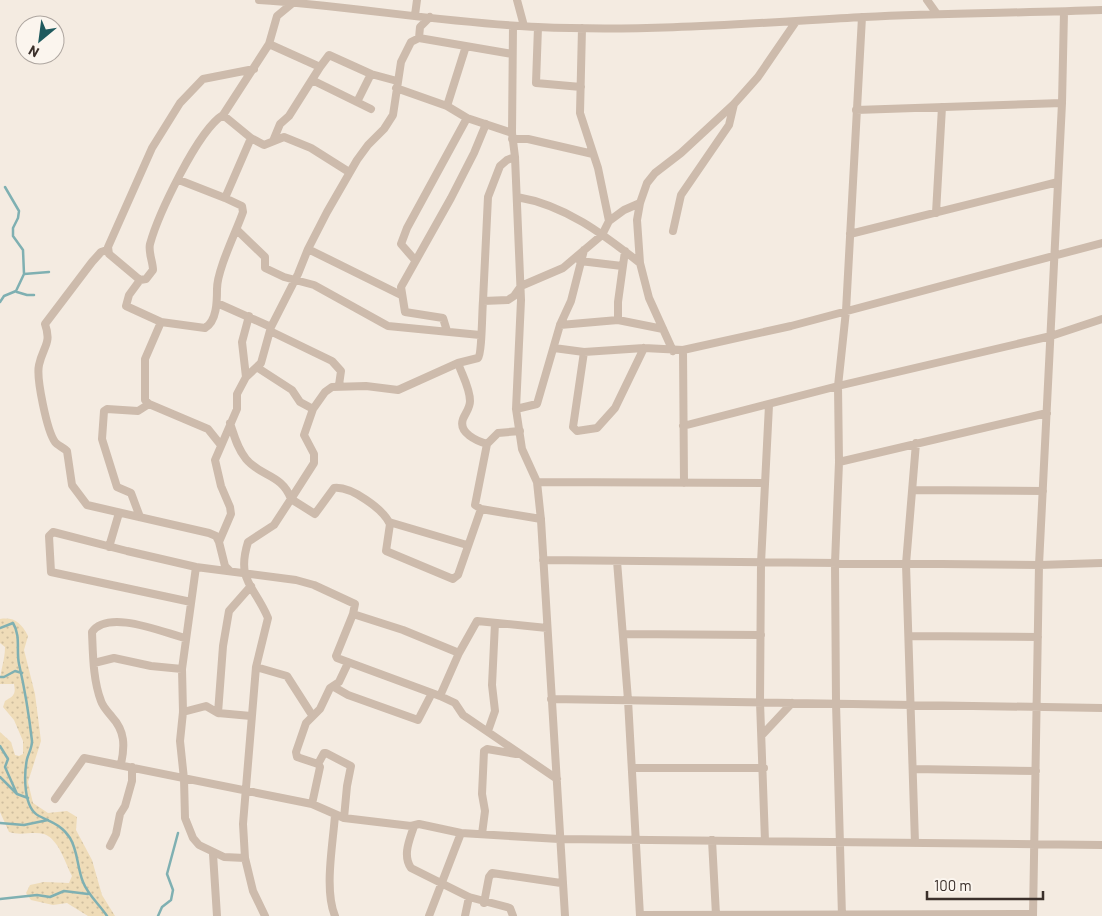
<svg xmlns="http://www.w3.org/2000/svg" width="1102" height="916" viewBox="0 0 1102 916" font-family="Barlow,sans-serif">
	<style>
		.sand { fill: url(#sand-dots) }
		.lines { fill: none; stroke-linecap: round; stroke-linejoin: round }
		.stream { stroke: #7fb0b2; stroke-width: 2.5 }
		.street { stroke: #cdbbac; stroke-width: 8 }
	</style>
	<defs>
		<pattern id="sand-dots" width="8" height="8" patternUnits="userSpaceOnUse" patternTransform="scale(1.25)"><rect width="8" height="8" fill="#efdcb8"/><path d="M2 2h.1M6 6h.1" fill="none" stroke="#cebd9e" stroke-width="1.8" stroke-linecap="round"/></pattern>
	</defs>
	<rect width="100%" height="100%" fill="#f4ebe1"/>
	<!-- sand -->
	<path class="sand" d="M0 619C15 617 21 623 28 636L24 650 35 694 41 741 28 782 33 803 48 813 67 811 77 817 76 830 92 860 102 895 115 916H88L67 903 53 905 31 900 26 893 30 885 44 882 69 883 72 876C66 865 59 839 44 834 33 831 21 836 9 832L0 812V732L11 742 15 755 19 756 23 754V741L14 720 3 707 5 701C14 696 16 694 14 684H0C0 670 5 661 5 647L0 643Z"/>
	<g class="lines">
		<!-- stream -->
		<path class="stream" d="M24 274 49 272
			M17 292 27 295H34
			M0 302 4 296 16 291 24 274 23 250 13 236V228L18 218 19 211 5 187
			M0 628 13 623C21 636 16 650 19 664 25 690 29 715 32 741 32 748 29 752 27 759 24 774 23 808 39 816 51 822 62 825 70 838 78 851 77 867 83 882 88 895 99 904 107 916
			M0 677H4L15 671 22 673
			M0 746 8 759 5 767 17 794
			M0 777 17 794 28 798
			M0 823 24 825 48 820
			M0 899 37 895 50 897 64 891 88 894
			M158 916 162 907 171 900 173 890 167 874 178 833"/>
		<!-- street -->
		<path class="street" d="M259 0C352 6 445 23 538 27 647 32 756 23 864 17 944 13 1023 13 1102 10
			M517 0 524 26
			M927 0 937 14
			M415 15 417 0
			M513 26 512 133 515 157 521 300 516 409 522 449 537 482 541 520 565 916
			M538 27 536 83 581 87
			M582 28 580 113 598 168 609 221
			M419 38 512 54
			M269 44 320 67 289 116 280 124 273 141
			M320 67 329 55 371 74
			M312 80 371 109
			M396 88 447 106 467 118 512 133
			M357 102 371 74 397 81
			M447 106 466 46
			M856 110 1062 103
			M223 115 251 138 225 198 242 206 243 212C236 232 217 270 217 289 217 301 217 321 205 328L161 322 126 306 129 295 140 280 109 254 108 247 152 148 180 103 203 79 254 69
			M251 138 264 145 284 137 311 148 349 172
			M512 139H528L593 154
			M179 180 225 198
			M517 197C565 205 603 234 640 263L649 298 673 351
			M936 213 942 107
			M237 230 265 257V268L284 277 314 285 388 326 480 335
			M673 231 681 195 729 125 734 104
			M850 234 1058 182
			M308 249 401 295
			M107 250 101 252 92 262 45 324C52 344 43 346 39 365 36 378 47 431 55 442 57 445 64 448 67 451L72 485 87 505 209 533 216 536 219 542
			M414 259 401 244 407 228 467 118
			M580 261 622 266
			M640 263 637 220 640 203 647 183 655 173 681 153 734 104 758 77 795 23
			M140 280 146 279 153 270C153 262 148 252 150 244 158 215 198 130 223 115L269 44 277 16 294 2
			M483 301 488 197 500 166 507 160 515 157
			M217 303 271 327
			M618 320V302L625 251
			M161 322 145 359V400L149 404 208 429 220 444
			M560 325 618 320 663 329
			M270 331 332 361 341 371 339 385
			M447 331 443 318 405 312 401 287 451 198 474 153 486 124
			M554 348 584 352 644 348 683 350 791 326 1102 243
			M683 350 684 483
			M584 352 573 427 577 431 597 428 615 408 644 348
			M458 363C462 375 470 388 470 401 470 408 466 412 463 419 458 433 477 441 487 444
			M258 368 292 390 300 402 313 409
			M246 377 242 342 249 316
			M516 409 537 404 560 325 571 301 584 250
			M230 423C234 435 237 448 246 459 261 477 282 474 291 499L274 525 248 542C236 581 254 585 268 618L256 667 243 824 245 858 253 891 265 916
			M683 426 838 386 1051 336 1102 319
			M520 431 498 433 487 444 475 505 481 509 541 519
			M839 462 1047 413
			M537 482 765 483
			M913 490 1043 491
			M481 509 458 575 453 579 386 551 390 524C383 509 351 486 334 488L315 514 291 499 314 463V454L304 435 313 409 325 392 332 387 366 386 398 390 458 363 478 358C482 354 482 311 483 301L508 300 514 296 521 286 563 268 602 235 609 221 624 210 640 203
			M140 517 131 493 117 487 102 439 104 411 107 409 138 411 149 404
			M389 522 467 545
			M109 547 119 513
			M543 560 1039 565 1102 563
			M617 561 628 700 640 916
			M196 567 182 669 183 712 180 741 184 779 185 818 193 838 199 845 224 857 245 858
			M230 571 225 566 219 542 231 514 230 507 221 486 215 460 237 409V394L246 377 261 363 271 327 298 274 308 249 327 212 357 160 368 145 384 129 393 115 401 62 411 42 419 38 420 27 430 17
			M191 602 51 572 49 536 53 532 57 533 127 551 196 567 296 580 314 585 355 604 353 614 403 630 459 653 440 696 455 703 463 715 557 779
			M353 614 336 656 337 658 440 696
			M623 634 761 635
			M910 636 1038 637
			M459 653 477 621 547 628
			M94 663 114 658 151 666 182 669
			M256 667 287 676 312 715
			M334 687 348 695 418 720 432 693
			M551 699 1102 708
			M183 712 206 706 218 713 223 646 229 611 251 586
			M218 713 251 716
			M488 731 495 711 492 685 495 623
			M762 735 792 703
			M121 764C125 746 125 731 112 717 108 712 103 707 101 701 93 680 93 655 92 632 108 609 162 632 185 638
			M318 764 324 753H326L351 766 347 786 344 818
			M632 768H764
			M913 769 1036 771
			M55 799 84 758 312 804 344 818 411 826 419 824 461 833 559 839 1102 845
			M312 804 320 767 318 764 297 757 296 752 306 723 320 709 330 688 339 682 348 663
			M335 815C333 844 324 890 335 916
			M414 826C410 839 402 855 411 868L469 897 510 908 513 916
			M482 834 485 811 482 794 484 751 487 749 516 754
			M712 840 716 915
			M765 841 760 702 761 563 769 405
			M915 843 906 564 916 443
			M110 846 116 834 120 814 125 806 132 781V767
			M213 854 217 916
			M484 903 489 877 492 873 561 883
			M640 915 1033 914
			M429 916 461 833
			M465 916 469 897
			M842 916 836 703 835 563 839 462 838 386 846 311 862 17
			M1033 916 1039 565 1062 103 1064 12"/>
	</g>
	<!-- north arrow -->
	<g transform="translate(40 40) rotate(209)"><circle r="24" fill="#fbf5ee" stroke="#aea6a0"/>
	<path d="M0-4L9 19L0 12L-9 19Z" fill="#1f5a5e"/>
	<text y="-8" font-size="14" font-weight="bold" text-anchor="middle" fill="#3b302b">N</text>
	</g>
	<!-- scale -->
	<path d="M927 891v8h116v-8" fill="none" stroke="#3b302b" stroke-width="2.5"/>
	<text x="934" y="891" font-size="15" fill="#3b302b" stroke="#fbf5ee" stroke-width="4" paint-order="stroke">100 m</text>
</svg>
